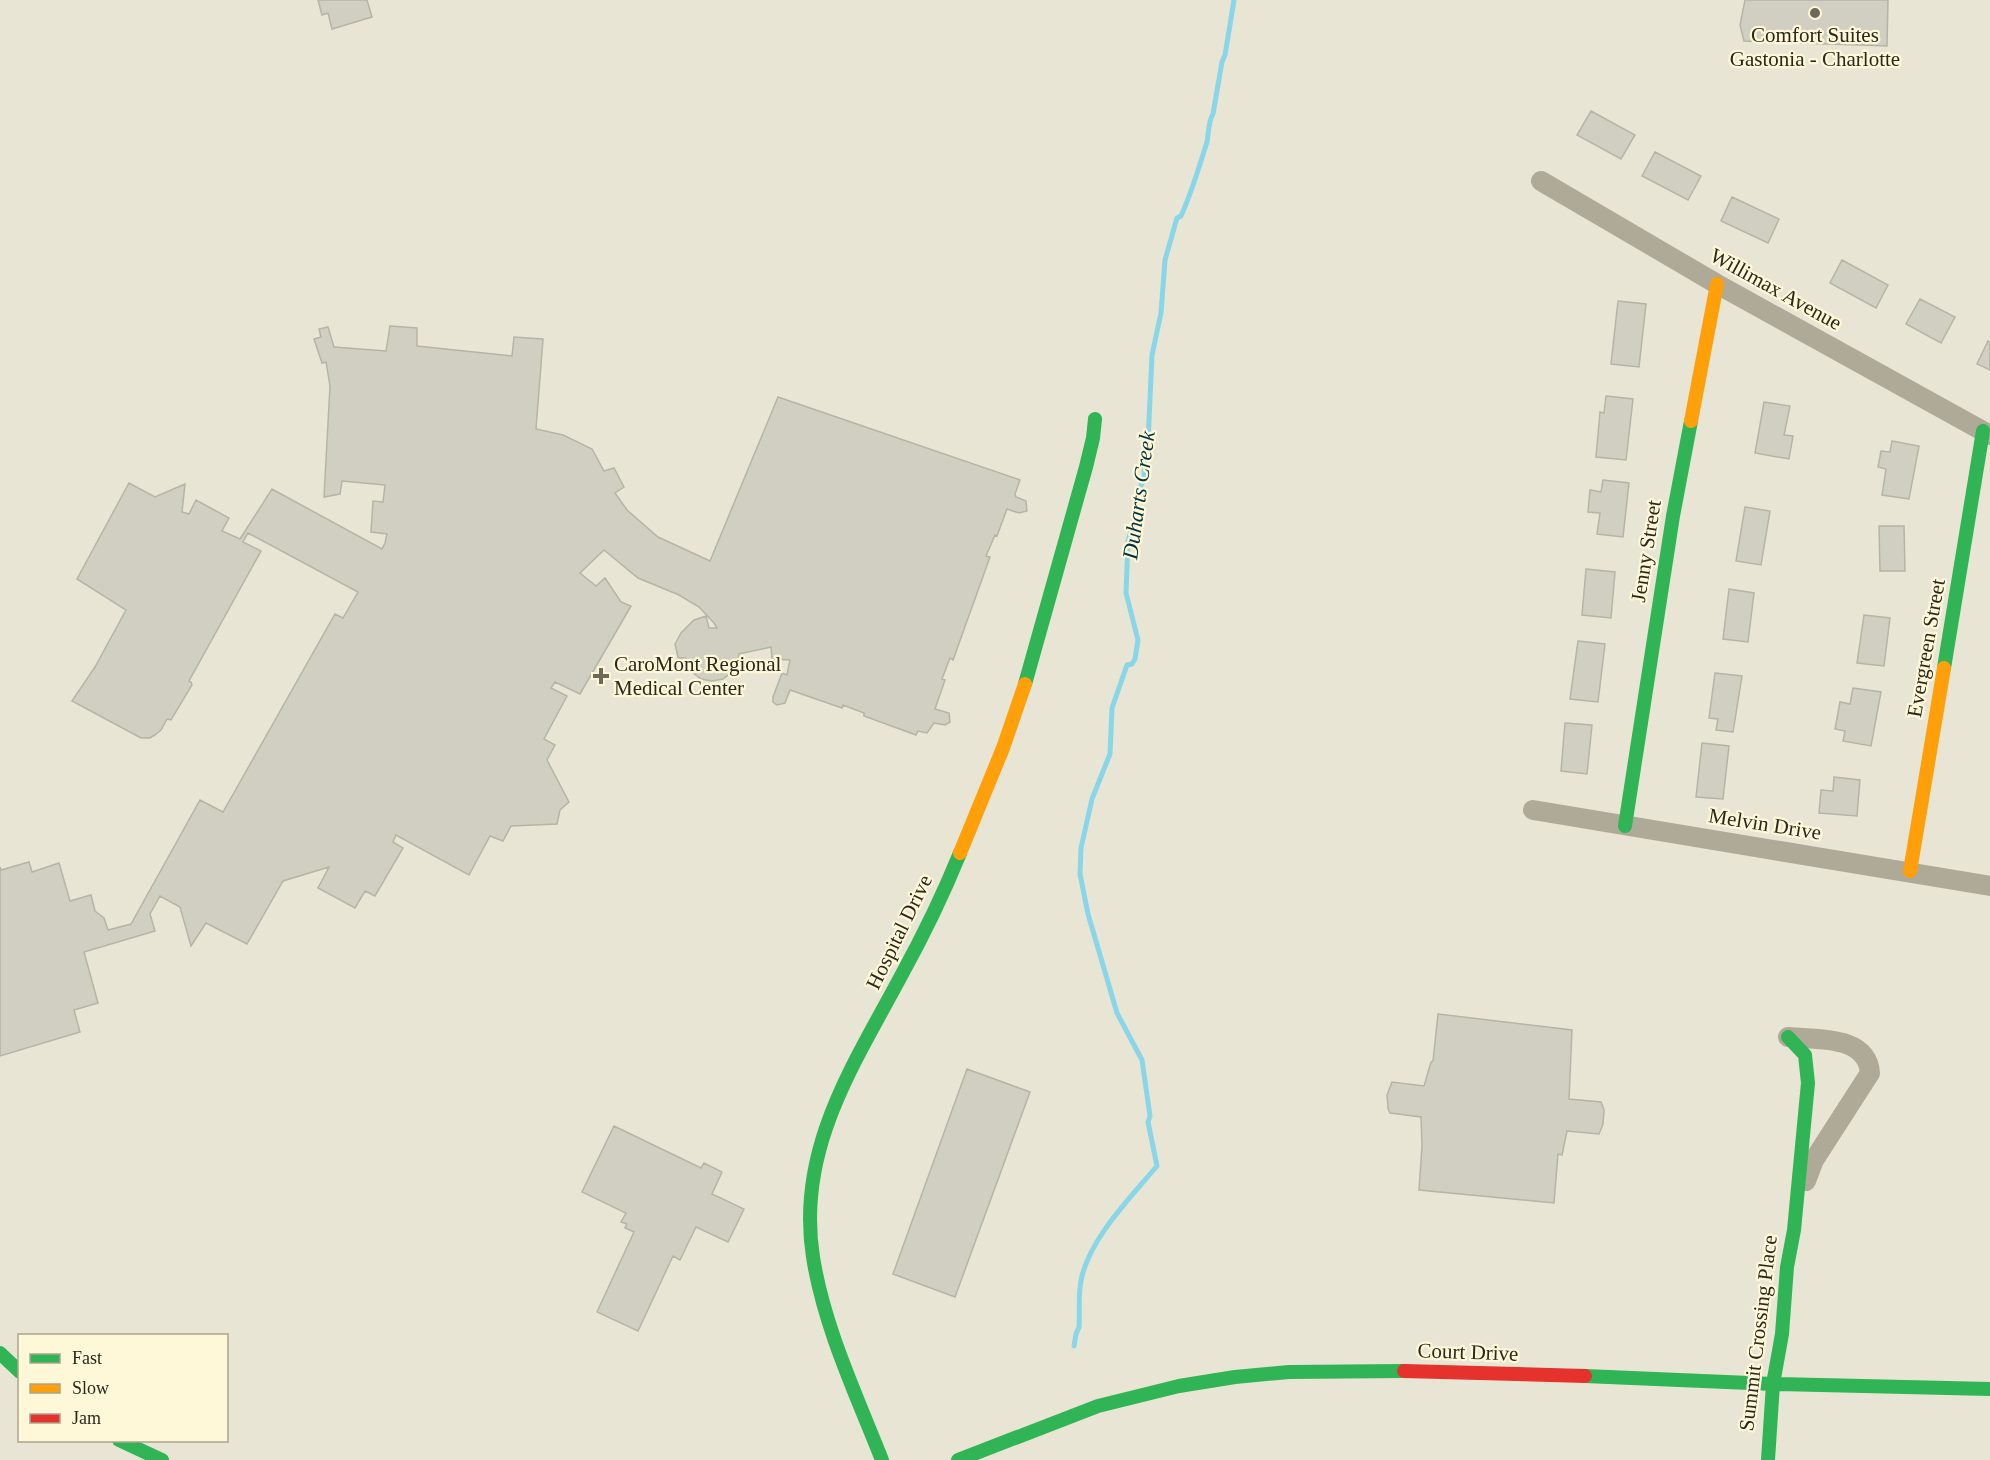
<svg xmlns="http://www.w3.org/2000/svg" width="1990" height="1460" viewBox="0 0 1990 1460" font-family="'Times New Roman',serif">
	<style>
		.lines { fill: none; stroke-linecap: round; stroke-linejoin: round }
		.stream { stroke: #89d6e8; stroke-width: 5 }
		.building { fill: #d1cfc1; stroke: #b6b4a6; stroke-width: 1.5 }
		.street { stroke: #afaa97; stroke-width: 20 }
		.fast { stroke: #30b455; stroke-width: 14 }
		.slow { stroke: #ff9f0a; stroke-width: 14 }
		.jam { stroke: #e5322d; stroke-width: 14 }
		.poi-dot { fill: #6d6a5c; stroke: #fef8d9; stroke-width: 2 }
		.labels { text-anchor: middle; stroke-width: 4.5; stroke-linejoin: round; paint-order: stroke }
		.poi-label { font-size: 21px; fill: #2a271c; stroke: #fef8d9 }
		.street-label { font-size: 21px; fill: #2a271c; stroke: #fef8d9 }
		.water-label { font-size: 22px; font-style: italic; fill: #003341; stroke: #fef8d9 }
	</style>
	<rect width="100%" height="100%" fill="#e9e5d4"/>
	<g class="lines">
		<!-- stream -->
		<path class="stream" d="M1074 1346 1076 1334 1079 1327C1080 1312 1078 1295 1081 1281 1088 1240 1131 1197 1157 1166L1148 1122 1150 1116 1142 1060 1117 1013 1088 914 1080 874 1081 848 1092 799 1110 754 1112 708 1127 665 1132 664 1135 659 1138 640 1126 593 1128 541 1136 515V502L1144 476 1145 449 1148 443 1152 355 1161 313 1165 260 1177 218 1181 216C1192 192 1199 167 1207 142 1209 132 1208 122 1213 114L1222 62 1225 55 1234 0"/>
	</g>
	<!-- building -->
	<path class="building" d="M318 0H367L372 17 332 29 328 13 322 15Z
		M1745 0H1888L1887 46 1744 41 1740 25Z
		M1591 111 1635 135 1621 159 1577 135Z
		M1655 152 1701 176 1688 200 1642 176Z
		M1732 197 1779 219 1768 243 1721 221Z
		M1842 260 1888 285 1876 308 1830 283Z
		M1920 299 1955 317 1941 343 1906 324Z
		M1618 301 1646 304 1639 367 1611 364Z
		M390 326 417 328V346L512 356 514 337 543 339 536 429 563 435 592 449 604 471 614 468 624 487 615 493 627 510 658 537 710 561 778 397 1020 480 1015 494 1016 497 1026 501 1027 511 1019 513 1007 509 997 536 995 535 986 556 990 557 953 660 950 658 942 679 945 680 935 709 949 713 950 722 945 725 934 723 927 733 918 731 916 735 864 716V713L843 705 842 708 790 690 785 703 777 705 773 702V697L782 673 787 675 790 660 772 659 771 647 739 654 735 670 723 679 712 681 701 679 692 672 686 658H680L681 661H679L675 644 681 633 694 620 706 616 709 628H717L714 623 699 607 679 595 638 578 604 550 580 573 596 586 605 578 621 602 631 606 580 694 555 682 551 688 567 696 544 739 555 745 547 760 569 802 560 810 557 824 511 826 503 841 490 836 469 875 396 835 393 842 403 848 375 896 365 891 355 908 318 888 329 867 283 881 247 944 206 923 191 946 180 907 160 896 150 914 155 931 84 952 98 1003 74 1010 80 1032 0 1056V867L1 870 29 862 32 872 59 863 70 901 91 895 95 911 104 918 108 930 131 924 200 800 223 812 335 614 343 618 358 592 248 533 243 542 261 551 189 681 191 682 192 685 171 720 167 719 161 730 155 735 150 738H141L72 701 95 667 126 610 77 579 129 483 155 497 185 484 182 512 189 514 196 500 229 518 222 531 240 539 272 489 382 549 385 543 387 534 371 532 373 501 383 502 385 485 342 481 340 494 324 497 330 386 326 362 322 363 314 339 321 337 319 329 328 327 334 347 386 351Z
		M1988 341 1990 342V370L1977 364Z
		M1606 396 1633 399 1626 460 1596 457 1600 412 1604 413Z
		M1764 402 1790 406 1784 435 1793 436 1789 459 1755 453Z
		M1892 441 1919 446 1909 499 1882 495 1886 469 1878 467 1881 451 1890 452Z
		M1603 480 1629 483 1623 537 1597 534 1600 513 1588 512 1590 490 1601 492Z
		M1745 507 1770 511 1761 565 1736 561Z
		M1879 526H1904L1905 571H1880Z
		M1586 569 1615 572 1611 618 1582 615Z
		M1729 589 1754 593 1748 642 1723 639Z
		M1864 615 1890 618 1884 666 1857 663Z
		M1578 641 1605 644 1598 702 1570 699Z
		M1715 673 1742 676 1733 732 1716 730 1718 719 1709 718Z
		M1853 688 1881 692 1871 746 1843 741 1845 731 1835 729 1840 702 1850 704Z
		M1565 723 1592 725 1587 774 1561 771Z
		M1702 743 1729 746 1723 799 1696 797Z
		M1834 777 1860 780 1857 816 1819 813 1821 790 1833 791Z
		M1438 1014 1572 1030 1569 1099 1601 1102 1604 1110 1603 1124 1599 1134 1567 1131 1562 1155 1558 1154 1554 1203 1419 1190 1422 1146 1421 1117 1390 1113 1388 1108 1387 1095 1392 1082 1424 1086 1431 1062 1433 1061Z
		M967 1069 1030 1092 955 1297 893 1274Z
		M614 1126 701 1168 704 1163 722 1172 712 1194 744 1209 728 1242 696 1227 680 1260 673 1256 638 1331 597 1312 634 1232 625 1228 627 1224 621 1222 626 1213 582 1192Z"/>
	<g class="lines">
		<!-- street -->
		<path class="street" d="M1541 181 1717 284 1990 435
			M1533 810 1990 886
			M1788 1037C1817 1040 1867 1035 1870 1073L1814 1160 1806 1181"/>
		<!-- fast -->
		<path class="fast" d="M1944 668 1983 431
			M1025 684 1086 467 1093 438 1095 419
			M1625 826 1673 516 1691 421
			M0 1353 20 1372
			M1585 1376 1773 1384 1990 1389
			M119 1440 162 1460
			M882 1460C856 1394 824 1327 813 1257 796 1150 853 1066 901 976 923 936 943 895 960 853
			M958 1460 1098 1406 1179 1386 1235 1377 1289 1372 1404 1371
			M1768 1460 1773 1384 1782 1334 1787 1267 1794 1230 1808 1083 1805 1055 1788 1037"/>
		<!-- slow -->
		<path class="slow" d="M1691 421 1717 284
			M960 853 1003 748 1025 684
			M1910 871 1944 668"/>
		<!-- jam -->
		<path class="jam" d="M1404 1371 1585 1376"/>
	</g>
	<!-- markers -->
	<g class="poi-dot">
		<circle cx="1815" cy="13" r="6"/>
		<path d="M598 667h6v6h6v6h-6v6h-6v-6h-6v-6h6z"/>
	</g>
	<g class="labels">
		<!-- poi labels -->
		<g class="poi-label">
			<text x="1815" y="42">Comfort Suites<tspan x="1815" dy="24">Gastonia - Charlotte</tspan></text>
			<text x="614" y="671" text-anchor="start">CaroMont Regional<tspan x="614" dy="24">Medical Center</tspan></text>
		</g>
		<!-- street labels -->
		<g class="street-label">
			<text transform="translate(1776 289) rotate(29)" y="7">Willimax Avenue</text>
			<text transform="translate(1646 551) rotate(-81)" y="7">Jenny Street</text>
			<text transform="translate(1926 648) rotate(-80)" y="7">Evergreen Street</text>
			<text transform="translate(1765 824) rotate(9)" y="7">Melvin Drive</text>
			<text transform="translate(899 932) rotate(-64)" y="7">Hospital Drive</text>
			<text transform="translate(1758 1333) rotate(-83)" y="7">Summit Crossing Place</text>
			<text transform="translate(1468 1352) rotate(2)" y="7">Court Drive</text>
		</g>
		<!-- water labels -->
		<g class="water-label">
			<text transform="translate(1138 495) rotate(-82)" y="8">Duharts Creek</text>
		</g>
	</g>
	<!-- legend -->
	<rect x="18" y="1334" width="210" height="108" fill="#fef8d9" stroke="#a9a48d" stroke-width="1.5"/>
	<rect x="30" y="1354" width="30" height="9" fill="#30b455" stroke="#a9a48d" stroke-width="1.5"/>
	<text x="72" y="1364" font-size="18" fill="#2a271c">Fast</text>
	<rect x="30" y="1384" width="30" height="9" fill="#ff9f0a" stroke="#a9a48d" stroke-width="1.5"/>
	<text x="72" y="1394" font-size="18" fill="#2a271c">Slow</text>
	<rect x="30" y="1414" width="30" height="9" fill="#e5322d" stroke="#a9a48d" stroke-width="1.5"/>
	<text x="72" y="1424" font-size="18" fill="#2a271c">Jam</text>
</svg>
